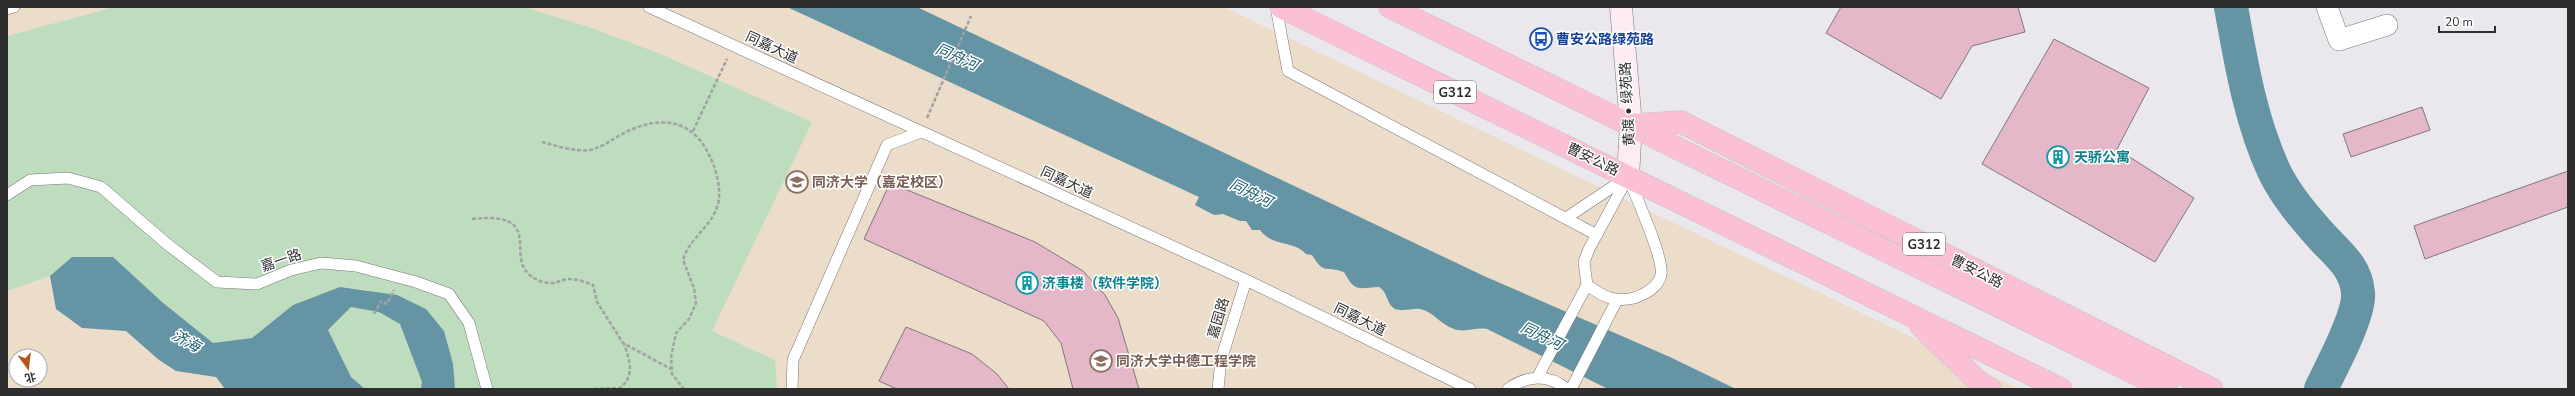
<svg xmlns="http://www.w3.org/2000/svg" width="2575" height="396" viewBox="0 0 2575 396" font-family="'Nunito Sans','Noto Sans SC',sans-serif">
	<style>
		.education { fill: #ecdcca; fill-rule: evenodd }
		.green { fill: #beddbe }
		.water { fill: #6594a5 }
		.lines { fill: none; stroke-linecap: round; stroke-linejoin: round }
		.river { stroke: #6594a5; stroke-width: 34 }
		.building { fill: #e5b8c9; stroke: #7d797b }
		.lane-casing { stroke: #78767a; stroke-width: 12 }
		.street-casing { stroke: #78767a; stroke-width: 22 }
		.secondary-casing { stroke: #78767a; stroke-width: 23 }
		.highway-casing { stroke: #c4c4c5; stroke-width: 23 }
		.path { stroke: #a2a1a4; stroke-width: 2.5; stroke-dasharray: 4 2; stroke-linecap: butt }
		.lane { stroke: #fff; stroke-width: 11 }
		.street { stroke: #fff; stroke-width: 21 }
		.secondary { stroke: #feecf2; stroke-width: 22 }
		.highway { stroke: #fbc0d5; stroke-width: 22 }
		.labels { text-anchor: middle; stroke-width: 3; stroke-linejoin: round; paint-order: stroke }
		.shield { fill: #fff; stroke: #6d6d6d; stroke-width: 1 }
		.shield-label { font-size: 13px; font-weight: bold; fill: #2e2e2f }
		.transit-label { font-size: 14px; font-weight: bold; fill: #164399; stroke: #fff; text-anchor: start }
		.street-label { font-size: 14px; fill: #2e2e2f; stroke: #fff }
		.culture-label { font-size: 14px; font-weight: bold; fill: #0d838f; stroke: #fff; text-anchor: start }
		.education-label { font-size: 14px; font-weight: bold; fill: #785e54; stroke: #fff; text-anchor: start }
		.water-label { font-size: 15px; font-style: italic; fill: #1d5c6f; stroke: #fff }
	</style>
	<rect width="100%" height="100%" fill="#eae8ec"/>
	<!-- education -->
	<path class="education" d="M7 7H1224L2020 389H7ZM16 356H40V380H16Z"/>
	<!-- green -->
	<path class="green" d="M115 7H523L589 27 663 55 812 122 712 331 775 360 777 389H454L452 358 368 290 340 287 293 305 252 338 213 343 162 302 72 257 50 276 7 291V36Z
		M351 307 379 311 400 324 422 382 421 389H365L351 377 328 330Z"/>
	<!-- water -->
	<path class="water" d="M787 7H917L1484 276 1670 357 1736 389H1608L1487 329C1475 327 1465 333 1454 329 1441 325 1434 312 1420 309 1412 308 1403 312 1395 309 1386 304 1388 292 1379 287 1359 288 1355 293 1344 272 1324 265 1325 276 1312 255L1306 254C1294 240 1272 247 1260 230H1252L1246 221H1240L1223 214 1214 215 1195 205 1199 197Z
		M72 257H113L162 302 213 343 252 338 293 305 340 287 397 295 426 309 444 331 453 364 455 389H421L422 382 400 324 379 312 351 307 328 330 351 377 365 389H225L216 377 176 371 159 360 126 331 82 328 56 309 50 276Z"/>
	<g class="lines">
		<!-- river -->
		<path class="river" d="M2231 7C2241 62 2250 119 2274 171 2286 196 2305 218 2324 239 2340 256 2356 268 2358 293 2360 315 2331 368 2321 389"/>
	</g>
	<!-- building -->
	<path class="building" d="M1841 7H2018L2025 32 1972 46 1941 99 1826 33Z
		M2054 39 2149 88 2117 149 2194 198 2155 262 1982 164Z
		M2422 107 2430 130 2351 157 2343 134Z
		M2568 171V207L2425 259 2414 226Z
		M890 183 1035 242 1083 271 1105 295 1118 318 1139 389H1073L1061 343 1044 321 864 239Z
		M906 327 972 354 997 374 1009 389H897L879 381Z"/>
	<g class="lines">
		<!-- lane casing -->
		<g class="lane-casing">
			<path id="lane" d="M649 7 1246 280 1470 389
				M1276 7 1288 71 1597 235
				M7 9 14 7
				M1628 177C1636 197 1664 257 1661 275 1658 288 1645 294 1634 298 1615 303 1602 296 1587 285L1584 262 1589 249Z
				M7 195 30 180 68 178 101 187 167 244 217 282 257 284 291 270 321 263 356 266 416 282 449 294 469 323 487 389
				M1566 218 1626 178
				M1538 376 1587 285
				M792 389 793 360 887 145 921 132
				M1218 389 1221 360 1246 280
				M1508 389C1527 375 1548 374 1567 389
				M1571 389 1617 300"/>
		</g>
		<!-- street casing -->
		<g class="street-casing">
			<path id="street" d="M2327 7 2339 40 2387 25"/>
		</g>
		<!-- secondary casing -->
		<g class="secondary-casing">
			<path id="secondary" d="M1621 7 1631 125 1628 177"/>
		</g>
		<!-- highway casing -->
		<g class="highway-casing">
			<path id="highway" d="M1281 7 2061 389
				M1390 7 2167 389
				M1632 125 1681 122 2212 389
				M1921 326 1982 385 1990 389"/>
		</g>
		<!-- path -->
		<path class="path" d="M927 118 971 16
			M693 131 727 59
			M542 142C557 146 575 152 590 150 603 147 614 138 626 132 657 117 689 117 707 151 715 165 722 187 718 204 712 227 689 238 683 260L694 288 696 303 689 319 676 333 671 357 672 374 684 389
			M472 219C547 211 504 257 531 276 537 281 549 285 557 282 561 281 565 279 569 279 576 279 586 282 593 285L597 302 623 343 671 369
			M374 314 381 301 387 304 394 290
			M594 389 620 388C635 376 630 360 624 344"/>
		<!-- lane -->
		<use href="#lane" class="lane"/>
		<!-- street -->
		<use href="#street" class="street"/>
		<!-- secondary -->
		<use href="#secondary" class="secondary"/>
		<!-- highway -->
		<use href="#highway" class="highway"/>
	</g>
	<!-- icons -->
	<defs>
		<g id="bus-ring" transform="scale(1.15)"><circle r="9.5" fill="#fff" stroke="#1a4fb4" stroke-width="1.5"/><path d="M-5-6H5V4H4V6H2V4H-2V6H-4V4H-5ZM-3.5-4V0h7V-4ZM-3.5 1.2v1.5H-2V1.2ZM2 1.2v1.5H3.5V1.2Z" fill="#1a4fb4"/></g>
		<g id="building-ring" transform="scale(1.15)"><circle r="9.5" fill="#fff" stroke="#0f9aa8" stroke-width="1.5"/><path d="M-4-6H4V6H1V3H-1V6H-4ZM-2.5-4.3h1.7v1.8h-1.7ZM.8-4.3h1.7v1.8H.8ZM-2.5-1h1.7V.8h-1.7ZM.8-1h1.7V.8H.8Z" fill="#0f9aa8"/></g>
		<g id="university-ring" transform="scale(1.15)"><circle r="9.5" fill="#fff" stroke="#8d6e63" stroke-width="1.5"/><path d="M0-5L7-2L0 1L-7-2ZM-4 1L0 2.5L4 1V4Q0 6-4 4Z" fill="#8d6e63"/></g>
	</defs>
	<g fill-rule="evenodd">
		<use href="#bus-ring" x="1541" y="39"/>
		<use href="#building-ring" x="2058" y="157"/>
		<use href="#university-ring" x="797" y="182"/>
		<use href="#building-ring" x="1027" y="283"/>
		<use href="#university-ring" x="1101" y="361"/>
	</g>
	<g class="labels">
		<!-- shield labels -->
		<g class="shield">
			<rect x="1434" y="81" width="42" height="22" rx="3"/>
			<rect x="1903" y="233" width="42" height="22" rx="3"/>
		</g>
		<g class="shield-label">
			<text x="1455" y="97">G312</text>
			<text x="1924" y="249">G312</text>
		</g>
		<!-- transit labels -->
		<g class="transit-label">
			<text x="1556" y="44">曹安公路绿苑路</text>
		</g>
		<!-- street labels -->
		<g class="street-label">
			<text transform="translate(772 47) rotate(25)" y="5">同嘉大道</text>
			<text transform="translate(1627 104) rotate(-93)" y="5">黄渡 • 绿苑路</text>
			<text transform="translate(1593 159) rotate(26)" y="5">曹安公路</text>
			<text transform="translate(1067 182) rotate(25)" y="5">同嘉大道</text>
			<text transform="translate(281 260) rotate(-19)" y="5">嘉一路</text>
			<text transform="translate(1977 271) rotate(27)" y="5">曹安公路</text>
			<text transform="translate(1218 318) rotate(-73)" y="5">嘉园路</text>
			<text transform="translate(1360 319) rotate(26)" y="5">同嘉大道</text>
		</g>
		<!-- culture labels -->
		<g class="culture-label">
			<text x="2074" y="162">天骄公寓</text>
			<text x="1042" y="288">济事楼（软件学院）</text>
		</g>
		<!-- education labels -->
		<g class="education-label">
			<text x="812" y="187">同济大学（嘉定校区）</text>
			<text x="1116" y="366">同济大学中德工程学院</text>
		</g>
		<!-- water labels -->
		<g class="water-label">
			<text transform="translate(957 57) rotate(24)" y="5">同舟河</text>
			<text transform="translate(1251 193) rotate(26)" y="5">同舟河</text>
			<text transform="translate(1542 336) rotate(26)" y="5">同舟河</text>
			<text transform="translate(186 341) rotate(29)" y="5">济海</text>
		</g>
	</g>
	<!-- border -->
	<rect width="2575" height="396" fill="none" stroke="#2e2e2f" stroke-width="16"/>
	<!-- north arrow -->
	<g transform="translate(28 368) rotate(165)"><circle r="19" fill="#ffffff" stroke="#ababac"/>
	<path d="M0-3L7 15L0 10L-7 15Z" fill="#b7541e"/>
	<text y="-6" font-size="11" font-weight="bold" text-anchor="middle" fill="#2e2e2f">北</text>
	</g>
	<!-- scale -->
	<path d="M2439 26v6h56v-6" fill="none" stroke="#2e2e2f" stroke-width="2"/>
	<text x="2445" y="26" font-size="12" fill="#2e2e2f" stroke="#ffffff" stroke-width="3" paint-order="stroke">20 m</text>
</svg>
